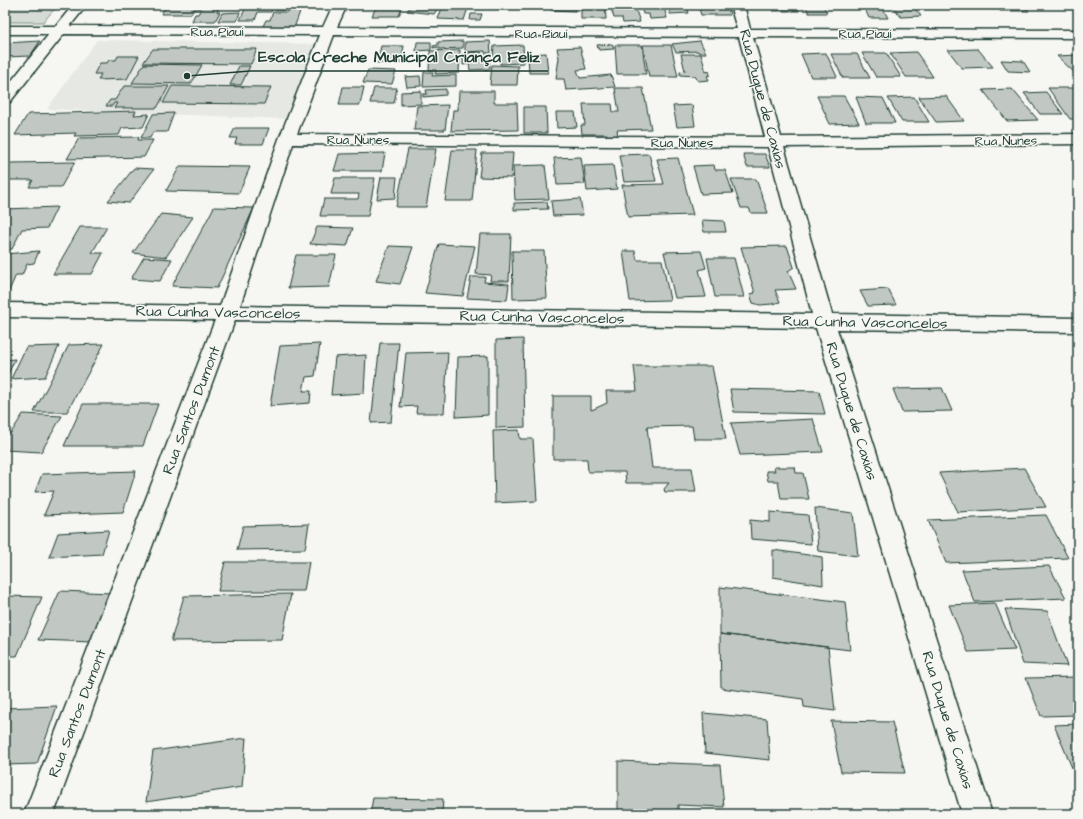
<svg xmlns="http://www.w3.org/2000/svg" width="1083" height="819" viewBox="0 0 1083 819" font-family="'Architects Daughter',sans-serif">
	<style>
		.built { fill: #e6e8e4 }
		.green { fill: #d6dbd6; stroke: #7a8c85 }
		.building { fill: #c1c8c3; stroke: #1f3d34 }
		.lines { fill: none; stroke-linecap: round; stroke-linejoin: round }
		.minor-casing { stroke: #1f3d34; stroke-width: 3 }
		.minor { fill: #f6f6f2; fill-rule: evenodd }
		.labels { text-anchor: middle; stroke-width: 3; stroke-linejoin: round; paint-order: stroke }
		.far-street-label { font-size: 13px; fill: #1f3d34; stroke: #f6f6f2 }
		.street-label { font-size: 15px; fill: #1f3d34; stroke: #f6f6f2 }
		.leader { fill: none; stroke: #1f3d34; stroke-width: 1.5 }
		.callout-dot { fill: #1f3d34; stroke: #f6f6f2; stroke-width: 1.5 }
		.callout-label { font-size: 16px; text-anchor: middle; font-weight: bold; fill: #1f3d34; stroke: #f6f6f2; stroke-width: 3; stroke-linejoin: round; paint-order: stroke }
	</style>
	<rect width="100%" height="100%" fill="#f6f6f2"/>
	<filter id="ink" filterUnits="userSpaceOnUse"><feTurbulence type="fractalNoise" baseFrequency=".025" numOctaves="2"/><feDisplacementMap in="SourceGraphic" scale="8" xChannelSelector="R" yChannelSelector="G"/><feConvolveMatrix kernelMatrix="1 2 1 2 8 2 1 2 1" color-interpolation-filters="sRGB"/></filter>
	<g filter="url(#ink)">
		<!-- built -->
		<path class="built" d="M97 40 314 44 288 119 47 109Z"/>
		<!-- green -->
		<path class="green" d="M5 5H58L43 22H5Z"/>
		<!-- building -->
		<path class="building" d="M167 5H220L217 12H220L215 21H192L195 14H198L201 9H194L191 14H161Z
			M223 5H242L241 8 222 7Z
			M247 5H274L271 12H258L255 20H240Z
			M276 5H289L288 7 283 10H275Z
			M377 5H403L399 16H372Z
			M412 5H440L434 14 407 11Z
			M443 5H469L464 20 438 19Z
			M552 5H576L575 11 551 10Z
			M581 5H605L606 19H581Z
			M610 5H634L640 22 623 23 622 18H614Z
			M637 5H663L667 18 650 19 649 14H643L642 10H638Z
			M668 5H686L689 13 670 14Z
			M698 5H727L730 15H701Z
			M770 5H796L799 11H773Z
			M805 5H823L827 13H809Z
			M863 5H881L888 18H869Z
			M892 5H912L921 16 901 17Z
			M995 5H1023L1029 11H1000Z
			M289 9H301L294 28H262L266 20H270L273 12H288Z
			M240 12 237 21H218L222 13Z
			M471 14H482L480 20H470Z
			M40 41 30 56 5 57V43Z
			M463 41V48L439 49V47L433 48V46L438 45V42Z
			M490 41 491 53H485V51L465 52V42Z
			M700 41 706 53H699L698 51 676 52 672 44Z
			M417 42H431V50L416 51Z
			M612 44 614 49 599 50 597 45Z
			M523 45 524 63 500 64V57H493L494 46Z
			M615 45H642L646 74H617Z
			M643 45H671L678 77H649Z
			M381 46H404L401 63H377Z
			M580 47 586 69 577 70 580 78 611 75 615 87 566 90 564 79H556L559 58 557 48Z
			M153 49H257L251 64 143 63Z
			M978 49 993 67 962 68 948 50Z
			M460 50 459 73 435 74 436 70H429L430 51Z
			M481 52 482 55H489L490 69 470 70 469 64 463 65V53Z
			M916 52 924 63 933 77H906L890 53Z
			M546 53 548 73H529L528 54Z
			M826 53 837 77H811L801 54Z
			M862 53H886L901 77H876Z
			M681 54H701L706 72 709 71 710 75 707 76 709 80 698 81 695 76 680 75V72L685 71Z
			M831 54H857L870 78H843Z
			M1078 55V76L1057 56Z
			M118 56H139L127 79 98 80 101 74H94L100 63H107L109 60H116Z
			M1001 60 1023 61 1030 72 1008 71Z
			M144 64 202 65 191 84 132 83Z
			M492 65 518 66 517 85H490Z
			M239 66H250L241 85H230Z
			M368 70 396 71 392 84 363 83Z
			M424 72H433L432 76 456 75V86L423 87Z
			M420 76 421 86 407 87 405 77Z
			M124 86H169L157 108H114L117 103H114L112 106H106L110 100H115Z
			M172 86 271 87 264 104 163 103Z
			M343 87H364L360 105H339Z
			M374 88H397L394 103H370Z
			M615 88H643L651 129 617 130 618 136 607 137V134H582L581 125H585L583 104H612L613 112H619Z
			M1048 88H1076L1078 90V119H1070Z
			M446 89V95L423 97V94H427L426 90Z
			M1012 89 1038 120 1007 121 983 90Z
			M421 91V104L401 105V92Z
			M459 91H494V103H517L518 130 451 131 453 110H458Z
			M1046 92 1063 114H1040L1024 93Z
			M817 96H844L859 123 830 124Z
			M946 96 964 121 936 122 919 97Z
			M856 97 883 98 895 123H866Z
			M914 97 929 122H902L888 98Z
			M448 105 445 130H414L417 106Z
			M692 105 695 126 677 127 673 106Z
			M524 107H546L547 133H524Z
			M136 111 134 115 149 114 143 127 122 128 119 135 74 136 76 133 15 135 28 114Z
			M556 112H575L577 127 557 128Z
			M174 113 167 132H153L150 138H141L153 114Z
			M235 128H269L263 144H235L237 138H230Z
			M139 137 138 140H153L144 157 67 159 79 138Z
			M408 149H436L426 207H396Z
			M452 150H477L472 201H445Z
			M385 153 382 171H334L339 154Z
			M482 153H513L511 178 479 177Z
			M649 154 656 181 624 182 619 155Z
			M743 154H765L770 167H747Z
			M581 157 585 184 557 185 554 158Z
			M678 158 693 215 628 217 622 185 664 184 657 159Z
			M75 162 61 187H29L33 180H5V170L10 163Z
			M545 165 549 199 515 200 513 166Z
			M613 165 617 189 587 191 584 166Z
			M714 165 715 170H725L733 193 701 194 693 166Z
			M180 166 250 167 239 193 166 191Z
			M134 168 154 169 129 203 108 201Z
			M381 177H397L395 198 377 199Z
			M335 178H375L368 216H320L324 199H358L359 194H331Z
			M731 179H756L768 213H751L749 208H741Z
			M580 199 583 215 553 216 551 201Z
			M547 202 548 209 514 210V203Z
			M57 207 47 228 22 229 12 249 5 250V209Z
			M214 207 254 208 217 288 172 286Z
			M161 214 193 217 166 257 133 253Z
			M702 220 724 221 726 232H704Z
			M80 227H107L92 253H103L92 274H53Z
			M317 227 353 228 347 246 310 244Z
			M480 234H511L509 281H490L491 275 476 274Z
			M439 244 475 246 463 296 425 293Z
			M389 246 413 247 400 284 376 281Z
			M787 246 794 267 788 271 796 289 775 290 780 302 772 304 760 305 753 303 750 294 755 293 741 247Z
			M39 251 34 263 27 264 22 275H16L5 300V254Z
			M512 251H544L547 298 513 299Z
			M623 251H635L637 260H662L670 300 630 301Z
			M701 251 706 268 699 270 706 297 675 298 664 252Z
			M296 255H336L329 287 288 288Z
			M144 257 172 259 160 281 131 279Z
			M707 258H734L744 297H715Z
			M471 277H485L484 282 509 284 507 300 467 298Z
			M888 289 896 305 868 306 860 291Z
			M523 339 525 427 496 428V340Z
			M380 343H399L391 422 371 423Z
			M104 344 67 412H34L69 345Z
			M320 344 315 376 306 377 303 391H311L310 403 270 406 280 346Z
			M59 346 45 377 11 379 26 347Z
			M448 352 444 413H416L417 406 400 407 406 353Z
			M366 355 364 393 331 395 335 357Z
			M488 356V415L456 417 458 357Z
			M15 359 5 381V360Z
			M634 366H712L726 439H694L692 426 647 427 652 468H692L696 492H665L664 489 669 483H626L625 472H588L587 459H553V396H591V410L594 409 607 403 606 391H637Z
			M942 388 952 411 902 412 893 389Z
			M730 389 819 391 825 414 734 412Z
			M83 404H158L143 446H64Z
			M23 414 62 416 41 452 5 450V433H11Z
			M813 419 823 452 740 455 731 423Z
			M519 430 520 439H533L537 501 495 503 493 431Z
			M774 467H795L796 473H803L809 499H781L778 481H768L766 471H775Z
			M1024 468 1046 507 958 512 939 473Z
			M136 471 123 512 44 515 54 491 35 492 42 474Z
			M815 508 853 513 858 556 818 551Z
			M770 512 808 515 811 544 751 539 750 520 770 522Z
			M1046 515 1068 558 946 563 928 520Z
			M309 524 305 549 237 550 243 526Z
			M109 530 102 554 49 557 58 533Z
			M773 550 822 557 823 585 773 577Z
			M225 562H309L304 591H218Z
			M1049 566 1066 598 975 602 962 570Z
			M720 587 845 602 850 650 720 634Z
			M60 591 112 593 92 642 38 640Z
			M291 594 282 640 171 641 184 596Z
			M5 596 42 597 17 656H5Z
			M995 603 1015 650 968 652 949 605Z
			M1005 609 1047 611 1067 666 1023 664Z
			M720 634 828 647 835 711 804 707 803 699 721 688Z
			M1078 677V715L1041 716 1026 678Z
			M57 706 37 764 5 765V708Z
			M703 713 767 719 770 760 705 753Z
			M831 721 892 722 905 773 841 772Z
			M1078 724V782L1054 725Z
			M246 738 242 787 146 802 153 751Z
			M618 761 720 765 724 807 678 805V814H658V811L618 810Z
			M373 798 443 799 442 814H370Z"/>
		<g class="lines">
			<!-- minor casing -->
			<g class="minor-casing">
				<path id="minor" d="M73 5H87L70 26 323 27 333 5H347L337 27 737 29 730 5H744L750 29 1078 30V38L753 37 781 137 1078 134V144L784 147 832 314 1078 318V332L837 329 992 814H962L816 328 235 320 54 814H24L215 320 5 317V303L220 306 279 139 320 35 64 34 10 102 5 104V89L49 34H5V26H56ZM334 35 739 37 765 137 297 134ZM293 144 768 147 812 314 240 306Z"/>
			</g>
			<!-- minor -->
			<use href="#minor" class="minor"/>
		</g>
	</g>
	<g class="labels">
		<!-- far-street labels -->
		<g class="far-street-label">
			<text x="217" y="36">Rua Piauí</text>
			<text x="541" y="38">Rua Piauí</text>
			<text x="865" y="38">Rua Piauí</text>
			<text x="358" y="144">Rua Nunes</text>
			<text transform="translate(1006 140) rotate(-1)" y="5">Rua Nunes</text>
			<text x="682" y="147">Rua Nunes</text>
		</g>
		<!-- street labels -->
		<g class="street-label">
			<text transform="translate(763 99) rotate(75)" y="5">Rua Duque de Caxias</text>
			<text transform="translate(218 312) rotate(1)" y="5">Rua Cunha Vasconcelos</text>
			<text transform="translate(542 317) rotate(1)" y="5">Rua Cunha Vasconcelos</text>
			<text transform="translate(865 322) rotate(1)" y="5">Rua Cunha Vasconcelos</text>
			<text transform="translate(191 410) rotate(-69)" y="5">Rua Santos Dumont</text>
			<text transform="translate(852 411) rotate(73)" y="5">Rua Duque de Caxias</text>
			<text transform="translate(77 713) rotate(-69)" y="5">Rua Santos Dumont</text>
			<text transform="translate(948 720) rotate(73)" y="5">Rua Duque de Caxias</text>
		</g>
	</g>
	<!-- callouts -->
	<path class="leader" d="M187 76L250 71H548"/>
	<circle class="callout-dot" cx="187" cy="76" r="4"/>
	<g class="callout-label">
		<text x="399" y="62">Escola Creche Municipal Criança Feliz</text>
	</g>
	<!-- margin -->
	<rect width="1083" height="819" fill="none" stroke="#f6f6f2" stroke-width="20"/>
	<rect x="10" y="10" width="1063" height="799" fill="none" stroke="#1f3d34" stroke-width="1.5" filter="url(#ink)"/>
</svg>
